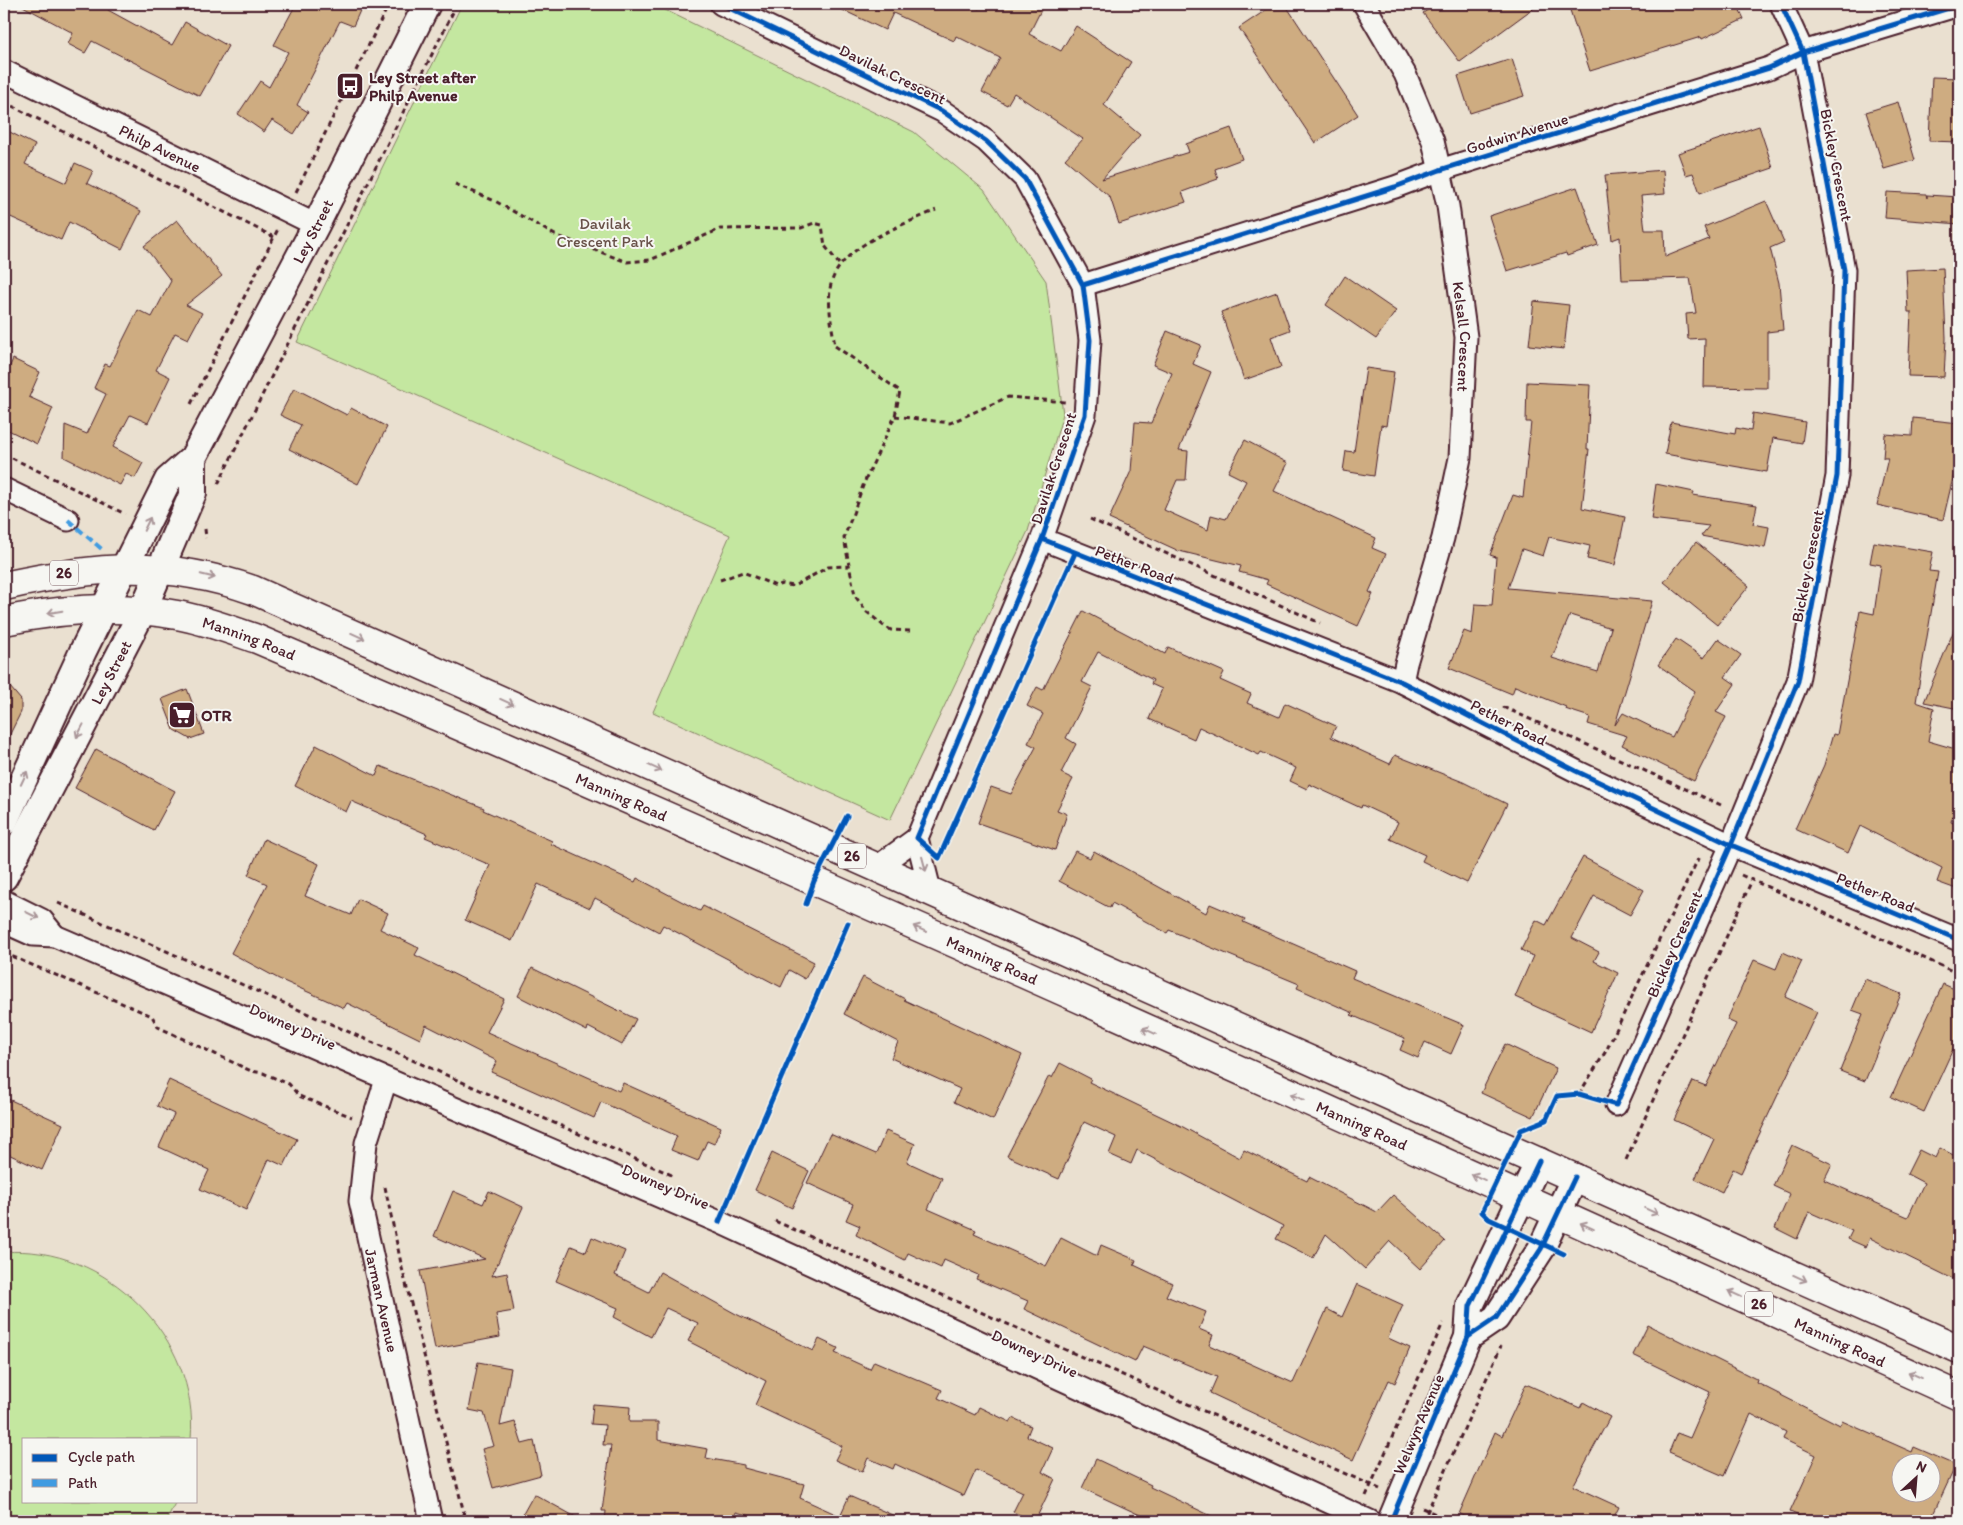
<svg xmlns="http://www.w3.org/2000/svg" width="1963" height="1525" viewBox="0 0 1963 1525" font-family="Itim,sans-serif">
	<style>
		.green { fill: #c4e7a0; stroke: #878366 }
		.building { fill: #ceac81; stroke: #4a1f2b; fill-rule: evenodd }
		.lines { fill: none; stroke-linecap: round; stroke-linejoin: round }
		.minor-casing { stroke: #4a1f2b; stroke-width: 25 }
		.tertiary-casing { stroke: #4a1f2b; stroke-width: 30 }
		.primary-casing { stroke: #4a1f2b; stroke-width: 31 }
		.path { stroke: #4a1f2b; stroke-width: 3; stroke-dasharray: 5 4; stroke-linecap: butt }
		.minor { stroke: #f6f6f2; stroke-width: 21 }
		.tertiary { stroke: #f6f6f2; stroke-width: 26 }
		.primary { stroke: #f6f6f2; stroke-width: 28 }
		.quiet { stroke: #409be1; stroke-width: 4; stroke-dasharray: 8 4; stroke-linecap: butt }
		.cycleway-casing { stroke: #f6f6f2; stroke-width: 8 }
		.cycleway { stroke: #0057b8; stroke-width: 5 }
		.oneway { stroke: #a99598 }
		.labels { text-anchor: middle; stroke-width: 4; stroke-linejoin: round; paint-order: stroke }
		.shield { fill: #f6f6f2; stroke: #7e6067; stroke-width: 1 }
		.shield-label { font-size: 15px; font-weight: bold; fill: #4a1f2b }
		.street-label { font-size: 16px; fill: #4a1f2b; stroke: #f6f6f2 }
		.poi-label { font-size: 16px; font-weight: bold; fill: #4a1f2b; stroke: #f6f6f2; text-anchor: start }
		.park-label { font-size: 16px; fill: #685148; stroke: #f6f6f2 }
	</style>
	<rect width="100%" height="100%" fill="#eae0d0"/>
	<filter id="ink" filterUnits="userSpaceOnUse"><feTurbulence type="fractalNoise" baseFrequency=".02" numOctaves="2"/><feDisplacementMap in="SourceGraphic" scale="10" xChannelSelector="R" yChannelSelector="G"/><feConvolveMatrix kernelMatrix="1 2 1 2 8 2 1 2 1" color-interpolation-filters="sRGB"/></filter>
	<g filter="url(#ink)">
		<!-- green -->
		<path class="green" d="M462 4H653L914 132 984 190 1046 281 1063 414 1028 531 890 820 653 712 730 535 297 342Z
			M4 1252C105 1243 200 1338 191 1439H24V1501H176L166 1521H4Z"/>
		<!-- building -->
		<path class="building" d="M19 4H111L108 10 172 45 185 22 228 46 200 96 92 41 85 53 68 44 73 33Z
			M296 4H363L353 26 340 21 297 105 308 112 294 134 272 120 264 132 238 114 260 81 269 87 288 52 274 45Z
			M830 4H967L979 9 982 4H1044L1029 34 1061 51 1076 26 1131 62 1104 105 1140 135 1102 179 1189 152 1186 144 1231 128 1242 159 1215 169 1218 179 1182 192 1186 202 1119 224 1110 197 1065 159 1083 139 1014 93 1007 105 982 92 1000 58 956 36 954 41 893 13 885 30Z
			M1275 4H1285L1358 115 1315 143 1239 28Z
			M1437 4H1539L1460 62 1423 13Z
			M1568 4H1737L1744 19 1702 39 1701 37 1590 71Z
			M1512 59 1524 96 1470 113 1458 76Z
			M1932 77 1959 78V142L1929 141Z
			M1898 102 1915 160 1884 169 1866 112Z
			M1759 126 1773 168 1700 193 1693 173 1686 175 1678 153Z
			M4 129 35 145 25 164 66 183 75 163 93 171 87 183 141 211 122 249 69 222 61 240 4 214Z
			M1663 170 1665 194 1641 196 1645 230H1664L1665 257 1709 239 1704 227 1766 201 1784 242 1770 248 1779 283 1783 330 1767 332V388L1704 387 1705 338 1688 339 1686 314 1696 313 1690 278 1622 280 1620 237 1612 240 1605 175Z
			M1577 187 1598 245 1567 256 1566 253 1507 271 1489 216Z
			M1887 192 1926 194 1927 198V195L1959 197V224L1885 218Z
			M177 220 222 276 186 305 202 313 188 339 175 333 156 370 170 377 148 423 130 415 113 447 143 463 135 478 126 474 120 485 64 457 65 425 87 434 106 394 94 388 105 364 110 366 138 310 152 317 171 281 144 246Z
			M1943 268 1946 338 1944 377 1908 376 1911 312H1908L1906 270Z
			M1345 276 1396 311 1376 339 1326 305Z
			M1277 292 1290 330 1271 337 1281 367 1244 380 1221 312Z
			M1534 301 1569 305 1564 349 1529 345Z
			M1167 331 1201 345 1193 364 1211 372 1179 450 1188 451 1186 480H1177L1164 510 1208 530 1211 515 1226 519 1246 481 1228 472 1245 440 1288 463 1274 491 1376 538 1372 548 1386 554 1369 592 1373 594 1358 626 1266 584 1268 580 1239 572 1241 566 1179 551 1109 519 1131 471 1135 422 1151 423 1172 373 1153 365Z
			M13 359 40 372 29 397 53 408 37 444 4 428V379Z
			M1366 368 1394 372 1386 426 1381 425 1374 476 1343 471 1346 451 1354 452Z
			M1527 382 1590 385 1587 449H1589L1582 508 1625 517 1615 565 1587 559 1590 546 1549 537 1543 556 1522 549 1508 588 1652 601 1615 725 1623 713 1672 737 1695 691 1658 665 1676 639 1704 658 1718 639 1741 655 1725 677 1735 684 1716 712 1726 717 1694 781 1622 745 1627 736 1588 724 1590 717 1565 709 1566 707 1515 686 1512 694 1449 668 1464 631 1472 634 1475 604 1492 605 1496 557 1490 555 1513 495 1523 498 1531 422H1526ZM1570 615 1611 628 1598 672 1552 658Z
			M294 388 347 415 351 408 387 427 358 484 289 449 301 425 280 415Z
			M1753 413 1805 422 1802 443 1773 438 1767 472 1665 454 1671 422 1735 434 1736 428 1751 431Z
			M1913 418 1959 423 1957 465H1956L1943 520 1877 505 1888 458H1883L1885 434 1912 436Z
			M1656 484 1694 492 1693 495 1757 505 1753 524 1769 527 1765 548 1701 536 1709 526 1651 519Z
			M1696 542 1749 586 1717 625 1664 582Z
			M1874 542 1933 552 1929 571 1938 572 1916 702 1934 708 1928 741 1959 750V794L1951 822 1959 825V890L1937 882 1942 868 1860 826 1848 853 1795 829 1824 765 1833 734 1837 735 1860 611 1874 614 1881 565 1870 563Z
			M1083 611 1165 654 1168 647 1224 672 1220 680 1251 694 1247 703 1279 717 1285 703 1336 726 1331 737 1390 764 1395 755 1463 782 1507 804 1467 883 1422 861 1425 855 1390 839 1398 822 1362 805 1361 808 1309 784 1307 789 1290 781 1296 768 1261 752 1259 755 1199 727 1194 739 1149 719 1162 689 1151 684 1153 680 1098 652 1082 682 1092 687 1066 738 1076 744 1061 773 1073 779 1057 810 1067 814 1055 850 978 823 991 787 1011 794 1036 747 1028 743 1043 714 1027 706 1037 687 1043 690Z
			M1959 618V709L1924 702Z
			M4 680 21 700V712L4 746Z
			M187 689 204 734 190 739 174 730 162 699Z
			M316 745 376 776 380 766 484 808 483 810 552 841 551 844 635 882 637 878 700 911 703 906 814 962 805 979 789 970 781 987 663 925 659 932 595 898 590 908 538 884 512 941 465 920 490 865 425 837 427 834 351 801 346 812 295 786Z
			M96 749 175 791 154 830 75 788Z
			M264 839 319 864 305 896 351 915 358 899 388 913 380 929 419 948 415 955 504 999 487 1032 619 1091 623 1083 721 1127 714 1144 707 1141 698 1161 671 1150 677 1136 601 1102 594 1118 491 1072 497 1061 426 1025 420 1039 347 1003 344 1008 279 979 231 953 267 884 248 875Z
			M1075 851 1090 858 1094 851 1206 913 1210 904 1245 919 1243 922 1355 971 1352 978 1464 1025 1451 1054 1425 1042 1418 1058 1400 1050 1405 1038 1351 1015 1353 1013 1297 988 1299 984 1169 930 1167 933 1112 903 1110 908 1059 881Z
			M1583 857 1644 890 1630 915 1594 896 1572 938 1599 952 1594 961 1618 973 1591 1032 1515 997 1533 956 1521 950 1536 920 1546 925Z
			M1783 952 1802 961 1785 997 1817 1012 1741 1173 1733 1169 1722 1192 1695 1179 1714 1139 1674 1120 1693 1081 1706 1086 1736 1024 1727 1020 1754 960 1776 969Z
			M532 968 636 1019 622 1045 588 1027 587 1031 518 996Z
			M863 977 905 999 904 1000 1022 1055 993 1120 954 1102 960 1089 891 1058 898 1042 844 1014Z
			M1865 979 1901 994 1865 1081 1840 1071 1863 1014 1852 1010Z
			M1943 984 1959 991V1036L1924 1112 1891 1097Z
			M1505 1044 1556 1068 1533 1117 1481 1093Z
			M1060 1063 1091 1079 1089 1082 1183 1127 1240 1158 1244 1150 1307 1181 1309 1177 1377 1212 1393 1195 1445 1241 1420 1269 1390 1241 1365 1269 1326 1234 1313 1258 1276 1239 1283 1226 1137 1150 1131 1164 1109 1154 1116 1137 1084 1122 1059 1179 1007 1156 1049 1076 1052 1078Z
			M169 1080 297 1139 284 1166 269 1159 246 1210 200 1189 209 1170 159 1147 174 1114 157 1106Z
			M4 1097 63 1124 42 1170 4 1152Z
			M886 1131 915 1144 907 1162 942 1178 928 1209 976 1230 974 1234 1046 1266 1061 1238 1097 1256 1101 1245 1136 1260 1134 1265 1172 1283 1166 1296 1206 1312 1199 1329 1213 1335 1209 1345 1293 1383 1327 1309 1342 1317 1357 1284 1403 1305 1388 1338 1410 1348 1395 1383 1389 1380 1353 1460 1210 1393 1217 1377 1143 1346 1135 1362 1024 1309 1028 1301 976 1279 978 1275 944 1260 941 1268 908 1253 905 1260 856 1235 860 1226 846 1220 853 1204 807 1183 830 1134 876 1154Z
			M1792 1145 1832 1164 1824 1180 1908 1217 1924 1183 1907 1174 1919 1150 1935 1158 1940 1148 1959 1158V1282L1870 1238 1866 1247 1848 1239 1852 1231 1809 1212 1797 1239 1775 1228 1790 1194 1773 1186Z
			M772 1153 809 1171 792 1208 755 1190Z
			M453 1191 483 1204 489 1191 523 1207 492 1276 507 1273 514 1311 496 1314 500 1337 435 1349 420 1271 485 1259 434 1236Z
			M592 1237 625 1251 615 1275 649 1292 660 1272 736 1314 813 1351 819 1339 838 1348 835 1353 870 1369 874 1361 942 1390 938 1398 975 1415 979 1407 1010 1422 1013 1418 1031 1426 1027 1436 1053 1448 1042 1472 1055 1479 1035 1521 1013 1512 1023 1492 976 1470 964 1496 895 1464 893 1469 868 1458 862 1472 835 1460 842 1446 755 1405 766 1381 688 1341 698 1323 666 1308 651 1337 614 1317 618 1308 556 1281 571 1246 586 1252Z
			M1648 1325 1758 1380 1757 1383 1840 1425 1842 1421 1912 1452 1914 1447 1956 1465 1930 1521H1811L1790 1512 1816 1455 1783 1439 1786 1432 1751 1414 1724 1476 1669 1452 1677 1433 1690 1438 1710 1392 1633 1355ZM1900 1462H1930V1492H1900Z
			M478 1362 511 1368 500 1426 515 1422 522 1444 534 1441 541 1475 493 1488 482 1449 494 1446 484 1413 469 1410Z
			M1526 1384 1580 1408 1583 1402 1610 1417 1573 1486 1619 1507 1612 1521H1475L1459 1514 1495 1432 1502 1436Z
			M593 1404 630 1407 629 1422H658V1440L708 1449 706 1458 744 1465V1468L804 1484 800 1498 840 1516 849 1496 906 1521H770L736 1512 734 1521H605L606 1511H602L611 1445H603L605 1425 591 1424Z
			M1096 1459 1151 1485 1150 1487 1222 1521H1153L1082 1488Z
			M534 1494 583 1521H519Z"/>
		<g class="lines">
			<!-- minor casing -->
			<g class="minor-casing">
				<g id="minor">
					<path d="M721 4 942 111 986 141 1025 179 1083 285 1090 340 1085 415 1042 539 917 838 877 867"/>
					<path id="s1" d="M1364 4 1405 74 1433 141 1448 206 1466 337 1460 458 1443 538 1406 663 1402 682"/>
					<path id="s2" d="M4 71 316 225"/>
					<path d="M1083 285 1395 187 1440 170 1769 68 1803 52 1959 5"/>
					<path d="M4 489 68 520"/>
					<path d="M1042 539 1402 682 1576 771 1731 845 1959 940"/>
					<path d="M917 838 930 890"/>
					<path d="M4 901 42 920 55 936"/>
					<path d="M4 922 33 935 55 936 719 1222 1370 1521"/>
					<path id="s3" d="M386 1080 366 1143 360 1201 431 1521"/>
					<path d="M1616 1105 1731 845 1798 681 1837 476 1844 270 1803 52 1781 4"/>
				</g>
			</g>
			<!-- tertiary casing -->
			<g class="tertiary-casing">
				<g id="tertiary">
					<path id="s4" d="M4 822 83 651 168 480 193 458 316 225 427 4"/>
					<path id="s5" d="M4 877 143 610 193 493V458"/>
					<path d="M1468 1337 1496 1318 1541 1249 1575 1177"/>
					<path d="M1391 1521 1468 1337 1470 1306 1539 1161"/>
				</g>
			</g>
			<!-- primary casing -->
			<g class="primary-casing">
				<g id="primary">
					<path d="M4 586C95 566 163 559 253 590L1959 1349"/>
					<path id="s6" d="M4 621C61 609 119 604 177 615 205 620 231 630 257 639 828 883 1394 1138 1959 1396"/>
				</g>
			</g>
			<!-- path -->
			<path class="path" d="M4 102 274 237
				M455 184 495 201 555 235 627 262 650 260 720 229 801 228 814 223 822 225 825 246 839 264
				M296 192 389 4
				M191 404 278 229
				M895 416 950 423 1008 397 1066 402
				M4 454 125 514
				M218 484 457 4
				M1090 519 1320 623
				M205 529 206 538
				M720 580 743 572 776 586 782 584 794 586 828 567 849 566
				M910 631 891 630 884 626 867 612 855 596 844 538 864 483 895 416 900 391 835 346C832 328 828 307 830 289 836 246 902 226 936 210
				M1503 707 1721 805
				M1741 875 1959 974
				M58 903 674 1176
				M4 953 152 1016 158 1027 251 1071 263 1073 289 1084 299 1096 352 1117
				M1579 1094 1606 1051 1698 859 1700 860
				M1626 1160 1752 880
				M385 1187 402 1268 466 1521
				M775 1221 1380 1489
				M1366 1496 1443 1323
				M1422 1508 1452 1521
				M1423 1521 1501 1346"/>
			<!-- minor -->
			<use href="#minor" class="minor"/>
			<!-- tertiary -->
			<use href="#tertiary" class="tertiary"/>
			<!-- primary -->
			<use href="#primary" class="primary"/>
			<!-- quiet -->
			<path class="quiet" d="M68 520 104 551"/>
			<!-- cycleway casing -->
			<g class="cycleway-casing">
				<path id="cycleway" d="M721 4 942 111 986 141 1025 179 1083 285 1090 340 1085 415 1042 539 917 838 939 858 1075 553
					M1083 285 1395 187 1440 170 1769 68 1803 52 1959 5
					M1042 539 1402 682 1576 771 1731 845 1959 940
					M806 904 814 881 847 816
					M719 1222 848 923
					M1564 1254 1489 1219 1482 1212 1521 1130 1546 1120 1557 1096 1579 1094 1616 1105 1731 845 1798 681 1837 476 1844 270 1803 52 1781 4
					M1468 1337 1496 1318 1541 1249 1575 1177
					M1391 1521 1468 1337 1470 1306 1539 1161"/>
			</g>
			<!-- cycleway -->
			<use href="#cycleway" class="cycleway"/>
		</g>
		<!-- one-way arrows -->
		<defs><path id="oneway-shaft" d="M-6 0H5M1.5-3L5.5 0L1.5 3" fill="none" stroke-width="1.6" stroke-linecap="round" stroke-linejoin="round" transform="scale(1.25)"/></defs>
		<g class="oneway">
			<use href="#oneway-shaft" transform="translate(147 524) rotate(-64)"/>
			<use href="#oneway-shaft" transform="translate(208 576) rotate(13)"/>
			<use href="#oneway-shaft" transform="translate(55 612) rotate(170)"/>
			<use href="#oneway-shaft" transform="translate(358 636) rotate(24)"/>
			<use href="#oneway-shaft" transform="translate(507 702) rotate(24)"/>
			<use href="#oneway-shaft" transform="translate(80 731) rotate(118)"/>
			<use href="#oneway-shaft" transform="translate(655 768) rotate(24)"/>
			<use href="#oneway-shaft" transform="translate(24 778) rotate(-65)"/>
			<use href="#oneway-shaft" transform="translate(924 864) rotate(75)"/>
			<use href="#oneway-shaft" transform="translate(32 915) rotate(26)"/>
			<use href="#oneway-shaft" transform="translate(920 929) rotate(-156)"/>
			<use href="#oneway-shaft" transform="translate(1149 1031) rotate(-156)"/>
			<use href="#oneway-shaft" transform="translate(1297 1097) rotate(-156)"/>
			<use href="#oneway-shaft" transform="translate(1478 1177) rotate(-156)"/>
			<use href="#oneway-shaft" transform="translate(1651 1211) rotate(24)"/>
			<use href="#oneway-shaft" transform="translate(1587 1226) rotate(-156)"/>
			<use href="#oneway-shaft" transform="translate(1800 1278) rotate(24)"/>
			<use href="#oneway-shaft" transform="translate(1735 1294) rotate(-156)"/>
			<use href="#oneway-shaft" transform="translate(1915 1375) rotate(-156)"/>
		</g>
	</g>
	<!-- icons -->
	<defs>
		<g id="bus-square" transform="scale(1.4375)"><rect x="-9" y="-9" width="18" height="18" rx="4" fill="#4a1f2b" stroke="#f6f6f2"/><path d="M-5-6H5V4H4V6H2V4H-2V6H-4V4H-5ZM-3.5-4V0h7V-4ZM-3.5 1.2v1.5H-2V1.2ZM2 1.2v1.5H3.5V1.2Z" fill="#fff"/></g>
		<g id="supermarket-square" transform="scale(1.4375)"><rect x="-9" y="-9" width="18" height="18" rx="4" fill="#4a1f2b" stroke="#f6f6f2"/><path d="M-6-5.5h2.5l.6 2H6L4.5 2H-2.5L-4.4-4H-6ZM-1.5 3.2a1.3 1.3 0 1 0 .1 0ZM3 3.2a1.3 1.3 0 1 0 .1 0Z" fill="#fff"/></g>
	</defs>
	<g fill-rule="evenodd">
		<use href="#bus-square" x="350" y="86"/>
		<use href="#supermarket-square" x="182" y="715"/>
	</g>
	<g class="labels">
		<!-- shield labels -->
		<g class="shield">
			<rect x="50" y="560.5" width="28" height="25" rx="4"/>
			<rect x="838" y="843.5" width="28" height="25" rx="4"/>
			<rect x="1745" y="1291.5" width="28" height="25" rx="4"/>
		</g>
		<g class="shield-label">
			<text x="64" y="578">26</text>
			<text x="852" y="861">26</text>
			<text x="1759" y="1309">26</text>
		</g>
		<!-- street labels -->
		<g class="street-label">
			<text transform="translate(893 74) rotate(26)" y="6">Davilak Crescent</text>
			<text transform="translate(1517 133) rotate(-17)" y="6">Godwin Avenue</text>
			<text dy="6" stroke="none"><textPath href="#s2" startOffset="174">Philp Avenue</textPath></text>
			<text transform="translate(1837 165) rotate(79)" y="6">Bickley Crescent</text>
			<text dy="6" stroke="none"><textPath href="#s4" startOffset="669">Ley Street</textPath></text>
			<text dy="6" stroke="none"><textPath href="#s1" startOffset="352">Kelsall Crescent</textPath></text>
			<text transform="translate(1053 468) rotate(-72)" y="6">Davilak Crescent</text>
			<text transform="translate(1135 564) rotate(21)" y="6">Pether Road</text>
			<text transform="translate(1807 566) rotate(-79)" y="6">Bickley Crescent</text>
			<text dy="6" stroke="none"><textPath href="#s6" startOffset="250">Manning Road</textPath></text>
			<text dy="6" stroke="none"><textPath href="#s5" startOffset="231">Ley Street</textPath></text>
			<text transform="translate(1509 722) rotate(27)" y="6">Pether Road</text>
			<text dy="6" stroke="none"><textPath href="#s6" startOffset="655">Manning Road</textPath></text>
			<text transform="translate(1876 892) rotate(22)" y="6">Pether Road</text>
			<text transform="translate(1674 944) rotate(-66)" y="6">Bickley Crescent</text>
			<text dy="6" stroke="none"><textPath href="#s6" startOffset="1060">Manning Road</textPath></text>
			<text transform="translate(293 1026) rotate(24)" y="6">Downey Drive</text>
			<text dy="6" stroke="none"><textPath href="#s6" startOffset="1465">Manning Road</textPath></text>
			<text transform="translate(666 1186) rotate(23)" y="6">Downey Drive</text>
			<text dy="6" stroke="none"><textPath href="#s3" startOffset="226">Jarman Avenue</textPath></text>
			<text dy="6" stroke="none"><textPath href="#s6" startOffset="1990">Manning Road</textPath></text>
			<text transform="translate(1035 1353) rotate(25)" y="6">Downey Drive</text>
			<text transform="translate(1418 1424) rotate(-67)" y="6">Welwyn Avenue</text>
		</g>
		<!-- poi labels -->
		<g class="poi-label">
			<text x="369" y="83">Ley Street after<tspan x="369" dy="18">Philp Avenue</tspan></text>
			<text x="201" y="721">OTR</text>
		</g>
		<!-- park labels -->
		<g class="park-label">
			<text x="605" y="229">Davilak<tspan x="605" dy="18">Crescent Park</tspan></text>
		</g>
	</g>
	<!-- margin -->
	<rect width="1963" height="1525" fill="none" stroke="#f6f6f2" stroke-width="20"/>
	<rect x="10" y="10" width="1943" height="1505" fill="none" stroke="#4a1f2b" stroke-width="2" filter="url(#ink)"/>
	<!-- legend -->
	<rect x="22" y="1438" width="175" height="65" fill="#f6f6f2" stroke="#b1a0a2"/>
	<rect x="32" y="1454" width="25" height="8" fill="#0057b8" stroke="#b1a0a2"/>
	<text x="68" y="1462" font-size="15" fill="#4a1f2b">Cycle path</text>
	<rect x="32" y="1479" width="25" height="8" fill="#409be1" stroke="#b1a0a2"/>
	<text x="68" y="1488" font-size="15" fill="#4a1f2b">Path</text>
	<!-- north arrow -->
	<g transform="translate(1916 1478) rotate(26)"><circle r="24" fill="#f6f6f2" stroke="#b1a0a2"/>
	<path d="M0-4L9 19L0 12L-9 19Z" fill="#4a1f2b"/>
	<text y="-8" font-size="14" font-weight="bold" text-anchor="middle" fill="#4a1f2b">N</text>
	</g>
</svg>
